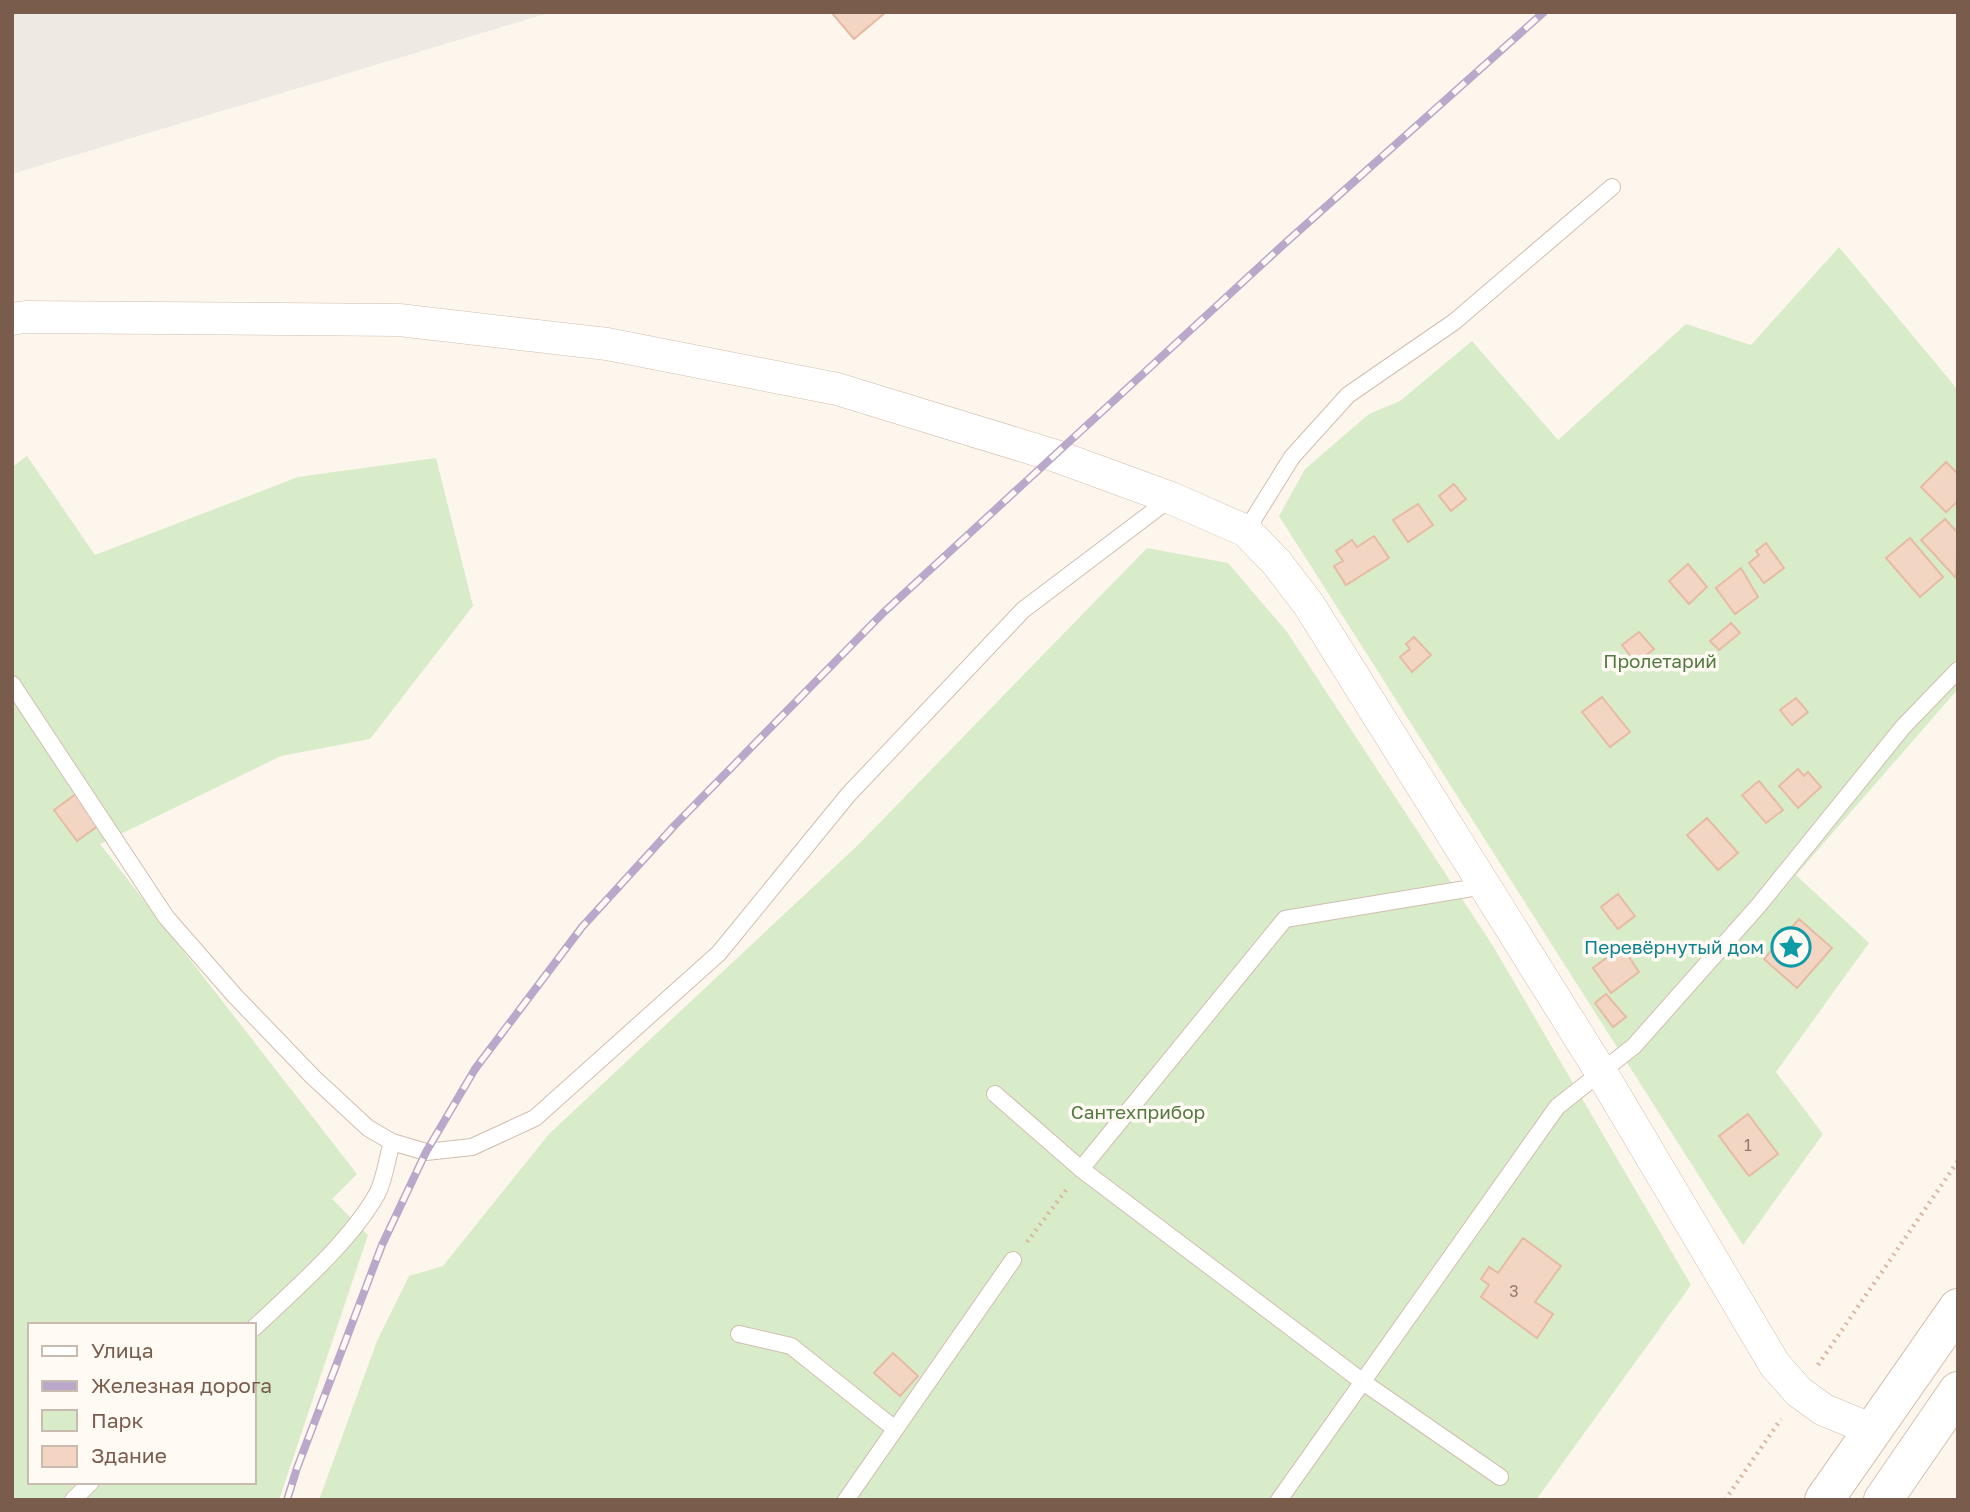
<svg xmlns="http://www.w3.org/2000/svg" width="1970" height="1512" viewBox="0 0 1970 1512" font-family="'Golos Text',sans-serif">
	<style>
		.industrial { fill: #efe9e4 }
		.green { fill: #d8ecc9; fill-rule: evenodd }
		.building { fill: #f3d5c3; stroke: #e6bba3; stroke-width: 2 }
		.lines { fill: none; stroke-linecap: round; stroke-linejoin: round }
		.lane-casing { stroke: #d1beb0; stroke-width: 18 }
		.street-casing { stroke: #d1beb0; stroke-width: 33 }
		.secondary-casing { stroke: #d6c0b0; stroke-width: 40 }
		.path { stroke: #d9b8a5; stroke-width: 4.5; stroke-dasharray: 2 5; stroke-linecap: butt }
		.lane { stroke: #fff; stroke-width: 16 }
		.street { stroke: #fff; stroke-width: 32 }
		.secondary { stroke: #fff; stroke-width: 38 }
		.rail-casing { stroke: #b9a8c9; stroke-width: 8 }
		.rail { stroke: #fffaf3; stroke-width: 5; stroke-dasharray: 16; stroke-linecap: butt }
		.labels { text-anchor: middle; stroke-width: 7; stroke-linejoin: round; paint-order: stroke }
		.number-label { font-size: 16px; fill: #987a6a }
		.park-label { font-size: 19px; fill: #537a41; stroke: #fffaf3 }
		.culture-label { font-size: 19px; fill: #0d838f; stroke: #fffaf3; text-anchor: end }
	</style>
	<rect width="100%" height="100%" fill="#fdf6ec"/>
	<!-- industrial -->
	<path class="industrial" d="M12 12H552L12 174Z"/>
	<!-- green -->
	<path class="green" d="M1839 247 1958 390V689L1796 875 1869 943 1776 1072 1823 1134 1743 1245 1279 516 1305 469 1369 414 1400 401 1472 341 1558 440 1686 324 1751 345Z
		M27 456 95 555 298 477 436 458 473 606 370 739 281 756 100 844 357 1174 332 1199 368 1235 279 1500H12V467ZM30 1325H254V1482H30Z
		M1147 548 1228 563 1287 632 1493 946 1691 1285 1536 1500H319L377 1341 409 1276 443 1266 549 1134 857 846Z"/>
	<!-- building -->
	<path class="building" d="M831 12H886L854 39Z
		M1946 462 1958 474V501L1946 512 1921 487Z
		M1454 484 1466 499 1451 511 1439 496Z
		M1418 504 1433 525 1408 542 1393 520Z
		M1945 519 1958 533 1956 578 1921 540Z
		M1374 536 1389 558 1346 585 1334 566 1343 561 1336 551 1352 540 1357 547Z
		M1910 538 1943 577 1920 597 1886 558Z
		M1766 543 1784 568 1764 583 1749 563 1759 555 1756 551Z
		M1688 564 1707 587 1689 604 1669 581Z
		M1741 568 1758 597 1735 614 1716 588Z
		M1731 623 1740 633 1719 650 1710 641Z
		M1639 632 1654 649 1636 663 1622 645Z
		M1414 637 1431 655 1412 672 1400 657 1410 649 1406 644Z
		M1602 697 1630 732 1610 747 1582 712Z
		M1796 698 1808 712 1792 725 1780 710Z
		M1798 769 1804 776 1808 772 1821 787 1798 808 1779 786Z
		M1759 781 1783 810 1766 823 1742 795Z
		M76 794 99 825 77 841 54 810Z
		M1707 818 1738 853 1718 870 1687 835Z
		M1618 894 1635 916 1618 929 1601 907Z
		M1799 919 1832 948 1797 988 1764 959Z
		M1622 946 1639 972 1611 993 1593 968Z
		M1606 994 1626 1017 1613 1027 1595 1003Z
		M1748 1114 1778 1154 1749 1176 1719 1136Z
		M1523 1238 1561 1266 1535 1302 1553 1314 1537 1338 1481 1297 1489 1285 1481 1279 1489 1267 1498 1273Z
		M893 1353 918 1376 900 1396 874 1373Z"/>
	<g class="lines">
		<!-- lane casing -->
		<g class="lane-casing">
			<path id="lane" d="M1246 531 1292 457 1348 395 1454 322 1612 187
				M12 684 166 917 235 996 313 1077 368 1128 392 1142 426 1152 472 1147 535 1118 719 953 848 795 1023 610 1171 498
				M995 1094 1081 1169 1363 1382 1500 1477
				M1081 1169 1285 919 1484 886
				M254 1328C294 1290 350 1242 377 1194 385 1179 387 1158 392 1142
				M739 1334 791 1346 895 1429
				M73 1500 91 1482
				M846 1500 1013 1260
				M1279 1500 1557 1107 1634 1046 1759 905 1903 727 1958 670"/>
		</g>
		<!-- street casing -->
		<g class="street-casing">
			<path id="street" d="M12 319 25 317 399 320 607 344 837 389 1056 456 1171 498 1246 531 1277 563 1309 605 1601 1072 1775 1365 1799 1392 1824 1410 1873 1430"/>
		</g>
		<!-- secondary casing -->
		<g class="secondary-casing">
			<path id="secondary" d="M1824 1500 1958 1308
				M1883 1500 1958 1391"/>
		</g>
		<!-- path -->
		<path class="path" d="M1027 1242 1066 1190
			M1818 1365 1958 1161
			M1725 1500 1781 1419"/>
		<!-- lane -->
		<use href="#lane" class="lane"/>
		<!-- street -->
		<use href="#street" class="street"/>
		<!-- secondary -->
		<use href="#secondary" class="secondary"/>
		<!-- rail casing -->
		<g class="rail-casing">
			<path id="rail" d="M287 1500 297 1468 382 1245 426 1152 475 1069 582 927 675 825 883 613 1283 245 1544 12"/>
		</g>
		<!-- rail -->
		<use href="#rail" class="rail"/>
	</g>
	<!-- icons -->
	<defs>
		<g id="sight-ring" transform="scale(2.0125)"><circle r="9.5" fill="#fffaf3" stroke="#0f9aa8" stroke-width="1.5"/><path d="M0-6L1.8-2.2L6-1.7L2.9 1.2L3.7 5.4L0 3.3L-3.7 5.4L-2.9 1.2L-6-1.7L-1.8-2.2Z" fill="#0f9aa8"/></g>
	</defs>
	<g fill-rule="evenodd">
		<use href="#sight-ring" x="1791" y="947"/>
	</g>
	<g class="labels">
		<!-- number labels -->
		<g class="number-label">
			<text x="1748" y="1151">1</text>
			<text x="1514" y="1297">3</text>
		</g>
		<!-- park labels -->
		<g class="park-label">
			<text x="1660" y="668">Пролетарий</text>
			<text x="1138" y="1119">Сантехприбор</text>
		</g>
		<!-- culture labels -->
		<g class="culture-label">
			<text x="1764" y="954">Перевёрнутый дом</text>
		</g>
	</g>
	<!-- border -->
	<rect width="1970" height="1512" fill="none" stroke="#7a5c4d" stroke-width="28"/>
	<!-- legend -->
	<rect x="28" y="1323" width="228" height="161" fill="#fffaf3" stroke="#cabbb1" stroke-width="2"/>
	<rect x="42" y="1346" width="35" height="10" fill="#ffffff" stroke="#cabbb1" stroke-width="2"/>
	<text x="91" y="1358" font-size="21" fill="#7a5c4d">Улица</text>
	<rect x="42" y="1381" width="35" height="10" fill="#b9a8c9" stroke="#cabbb1" stroke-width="2"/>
	<text x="91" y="1393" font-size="21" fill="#7a5c4d">Железная дорога</text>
	<rect x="42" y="1410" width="35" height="21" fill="#d8ecc9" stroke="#cabbb1" stroke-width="2"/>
	<text x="91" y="1428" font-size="21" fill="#7a5c4d">Парк</text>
	<rect x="42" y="1446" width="35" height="21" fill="#f3d5c3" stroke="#cabbb1" stroke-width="2"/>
	<text x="91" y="1463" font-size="21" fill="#7a5c4d">Здание</text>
</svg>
